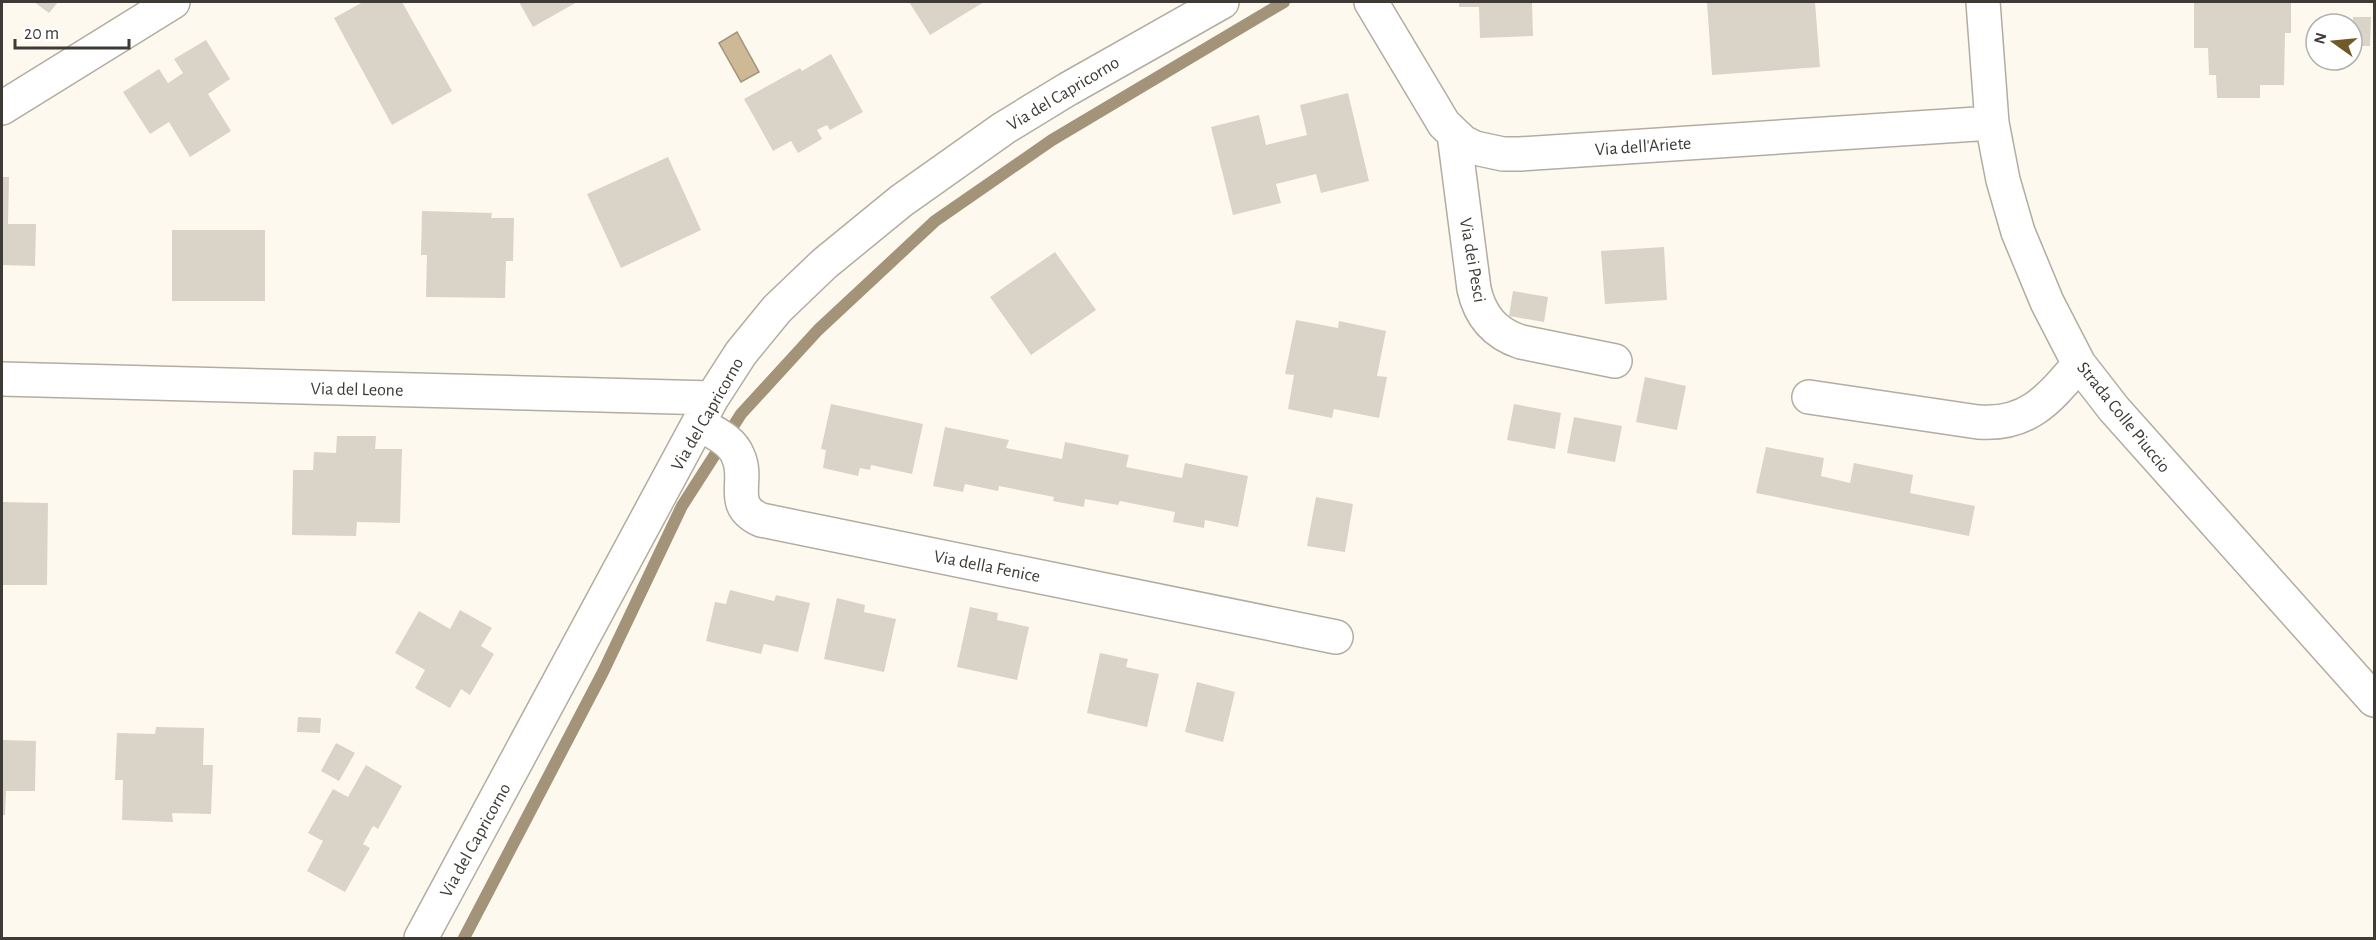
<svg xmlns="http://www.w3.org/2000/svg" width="2376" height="940" viewBox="0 0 2376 940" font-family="'Alegreya Sans',sans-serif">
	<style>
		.water { fill: #cdb996; stroke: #a29379; stroke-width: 1.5 }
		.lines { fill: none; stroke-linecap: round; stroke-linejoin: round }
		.stream { stroke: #a29379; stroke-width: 12 }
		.building { fill: #dad3c7 }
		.minor-casing { stroke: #b3aca1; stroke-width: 36 }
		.minor { stroke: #fff; stroke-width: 33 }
		.labels { text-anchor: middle; stroke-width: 5; stroke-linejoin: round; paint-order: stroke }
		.street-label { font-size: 18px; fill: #3e3b36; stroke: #fff }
	</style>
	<rect width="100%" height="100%" fill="#fef9ef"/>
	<!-- water -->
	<path class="water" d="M737 32 759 72 741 82 719 43Z"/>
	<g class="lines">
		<!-- stream -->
		<path class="stream" d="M464 938 603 672 682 506 741 414 818 330 935 221 1052 140 1284 2"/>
	</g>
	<!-- building -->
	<path class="building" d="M34 2H58L49 13Z
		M363 2H402L452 91 392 125 334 18Z
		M519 2H577L533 27Z
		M909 2H984L930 35Z
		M1459 2H1532L1533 36 1480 38 1479 7H1459Z
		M1707 2H1815L1820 67 1712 75Z
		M2194 2H2291V33H2285L2284 85H2260V98H2217L2216 75H2209L2208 48H2194Z
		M2353 17H2371L2370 46H2353Z
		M206 40 230 79 208 94 231 131 190 157 169 122 150 134 123 92 159 69 168 83 183 73 174 59Z
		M831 54 863 112 830 130 827 125 817 130 822 139 798 153 791 141 773 151 744 99 800 68 802 71Z
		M1348 93 1369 181 1321 193 1316 174 1276 184 1281 203 1233 215 1211 127 1259 115 1266 145 1307 135 1300 105Z
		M668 157 701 230 621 268 587 194Z
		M2 177H9L8 224H36L35 266 2 265Z
		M422 211 492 213 491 218H514L513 261H506L505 298 426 297 427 255H421Z
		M172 230H265V301H172Z
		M1664 247 1667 300 1605 304 1601 251Z
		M1055 252 1096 310 1031 355 990 297Z
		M1513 291 1548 297 1544 322 1509 316Z
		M1296 320 1338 328 1339 321 1386 331 1377 376 1387 377 1379 418 1334 409 1332 418 1288 409 1294 375 1285 374Z
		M1645 377 1686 386 1677 430 1636 422Z
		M831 404 923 424 912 474 871 465 870 470 860 468 858 476 823 468 826 450 821 449Z
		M1514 404 1561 413 1555 449 1507 440Z
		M1574 417 1622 426 1615 462 1567 453Z
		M945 427 1009 440 1006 448 1062 459 1065 442 1129 455 1126 467 1182 478 1185 463 1248 476 1238 527 1205 520 1204 528 1173 522 1175 512 1120 501 1118 505 1085 499 1084 507 1053 501 1054 497 999 486 998 491 965 484 963 492 933 486Z
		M337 436H376L375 449H402L400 523 357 522 356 536 292 535 293 470H313L314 452 336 453Z
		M1766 447 1824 458 1821 476 1850 483 1854 463 1913 475 1910 493 1975 506 1969 536 1756 493Z
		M1316 497 1353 504 1345 552 1307 546Z
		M2 502 48 503 47 585H2Z
		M730 590 774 601 776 595 810 603 798 652 764 644 761 654 706 641 715 602 726 604Z
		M837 598 865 605 864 612 896 619 884 672 824 659Z
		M970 607 998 613 997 620 1029 627 1017 680 957 667Z
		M460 610 492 628 481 646 494 654 470 695 461 689 450 708 415 688 425 670 395 653 419 611 450 629Z
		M1100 653 1128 659 1126 667 1159 674 1147 727 1087 713Z
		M1197 682 1235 692 1223 742 1185 732Z
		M298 717 321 718 320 733 297 732Z
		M156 727 204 728 203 765H213L211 814 172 813 173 822 122 820 123 780H115L117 733 155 734Z
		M2 740 36 741 35 791H6L5 815H2Z
		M336 743 355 753 339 781 321 771Z
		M366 765 402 786 378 829 373 826 363 844 370 848 345 892 307 871 323 841 308 833 333 789 348 797Z"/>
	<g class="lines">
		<!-- minor casing -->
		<g class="minor-casing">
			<path id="minor" d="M1371 2 1444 124 1463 142 1475 148 1503 154H1520L1992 123
				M1983 2 1992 123 2003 180 2018 232 2047 302 2079 364 2114 409 2374 700
				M2 108 173 2
				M1454 134 1474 289C1480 316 1494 333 1521 342L1615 361
				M2 379 712 398
				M1809 397 1978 422C2028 426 2049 399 2079 364
				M699 424C713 432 732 440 738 456 750 481 727 505 761 520L1336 637
				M421 938 712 398 741 353 777 309 824 264 901 201 1004 128 1068 89 1222 2"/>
		</g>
		<!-- minor -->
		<use href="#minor" class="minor"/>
	</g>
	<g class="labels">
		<!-- street labels -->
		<g class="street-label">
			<text transform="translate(1063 93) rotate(-31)" y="6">Via del Capricorno</text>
			<text transform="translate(1643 146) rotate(-4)" y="6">Via dell'Ariete</text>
			<text transform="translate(1473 260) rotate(80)" y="6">Via dei Pesci</text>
			<text transform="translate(357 389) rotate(1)" y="6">Via del Leone</text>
			<text transform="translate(707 414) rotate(-60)" y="6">Via del Capricorno</text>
			<text transform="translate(2124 417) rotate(51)" y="6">Strada Colle Piuccio</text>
			<text transform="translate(987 566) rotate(11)" y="6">Via della Fenice</text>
			<text transform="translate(475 840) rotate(-61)" y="6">Via del Capricorno</text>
		</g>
	</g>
	<!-- border -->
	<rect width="2376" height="940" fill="none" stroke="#3e3b36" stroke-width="6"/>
	<!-- north arrow -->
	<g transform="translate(2334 42) rotate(285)"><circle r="28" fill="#ffffff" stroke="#b2b1af" stroke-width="1.5"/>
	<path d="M0-4.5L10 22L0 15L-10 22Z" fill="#71592a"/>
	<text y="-9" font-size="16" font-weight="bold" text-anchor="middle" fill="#3e3b36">N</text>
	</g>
	<!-- scale -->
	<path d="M15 39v9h114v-9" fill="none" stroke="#3e3b36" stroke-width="3"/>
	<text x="24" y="39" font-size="18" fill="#3e3b36" stroke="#ffffff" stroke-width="4.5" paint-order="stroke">20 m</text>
</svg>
